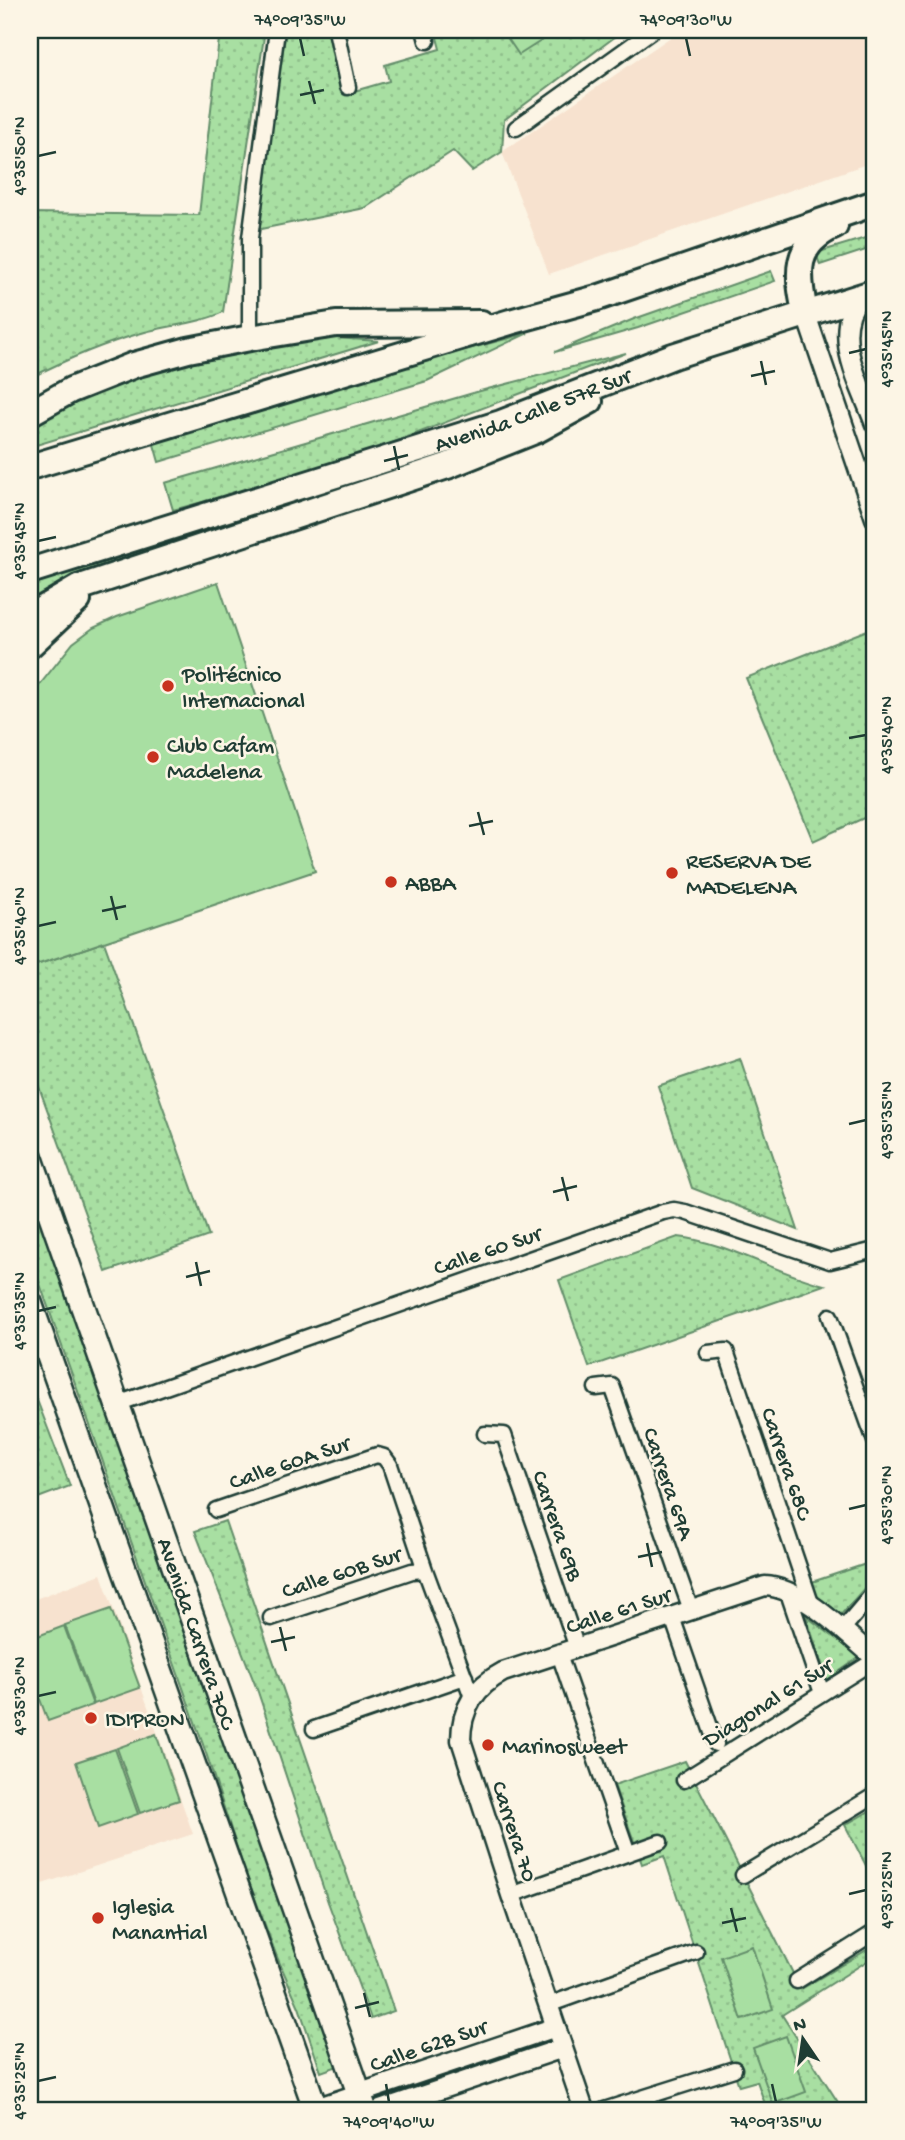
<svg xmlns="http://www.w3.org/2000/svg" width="905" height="2140" viewBox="0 0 905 2140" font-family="'Gochi Hand',sans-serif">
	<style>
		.built { fill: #f7e2cf }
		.green { fill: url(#green-dots); stroke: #648e6b; stroke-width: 2 }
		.pitch { fill: #a8dfa2; stroke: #648e6b; stroke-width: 2 }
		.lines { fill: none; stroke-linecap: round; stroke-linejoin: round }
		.minor-casing { stroke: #1f3d34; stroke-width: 19 }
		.tertiary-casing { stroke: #1f3d34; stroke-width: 23 }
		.primary-casing { stroke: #1f3d34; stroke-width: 28 }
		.trunk-casing { stroke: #1f3d34; stroke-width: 30 }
		.minor { stroke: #fcf5e5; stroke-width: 14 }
		.tertiary { stroke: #fcf5e5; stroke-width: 18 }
		.primary { stroke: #fcf5e5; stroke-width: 23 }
		.trunk { stroke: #fcf5e5; stroke-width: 24 }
		.ticks { fill: none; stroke: #1f3d34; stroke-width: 2.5 }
		.poi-dot { fill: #c8321e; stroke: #fcf5e5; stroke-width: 2.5 }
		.labels { text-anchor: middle; stroke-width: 5; stroke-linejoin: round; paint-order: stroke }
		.street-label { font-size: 23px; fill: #1f3d34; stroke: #fcf5e5 }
		.poi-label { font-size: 23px; fill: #1f3d34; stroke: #fcf5e5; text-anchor: start }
		.neatline { fill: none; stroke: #1f3d34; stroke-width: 2.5 }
		.ticks-label { font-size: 18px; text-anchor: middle; fill: #1f3d34 }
	</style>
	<defs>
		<pattern id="green-dots" width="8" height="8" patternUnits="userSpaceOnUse" patternTransform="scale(1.75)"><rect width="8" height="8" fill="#a8dfa2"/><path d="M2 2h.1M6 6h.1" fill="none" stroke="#90c08c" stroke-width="1.8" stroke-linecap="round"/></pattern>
	</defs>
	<rect width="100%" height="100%" fill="#fcf5e5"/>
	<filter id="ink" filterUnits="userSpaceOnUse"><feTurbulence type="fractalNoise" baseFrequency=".0143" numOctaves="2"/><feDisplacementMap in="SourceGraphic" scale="14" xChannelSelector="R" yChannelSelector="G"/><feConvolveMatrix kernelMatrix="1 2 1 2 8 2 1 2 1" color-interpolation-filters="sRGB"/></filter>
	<g filter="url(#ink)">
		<!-- built -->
		<path class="built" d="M681 30H875V161L549 274 502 152Z
			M101 1574 193 1834 30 1888V1601Z"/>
		<!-- green -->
		<path class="green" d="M220 30H265L223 312C205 322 167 326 145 332 105 343 67 359 30 378V213L199 215Z
			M286 30H331L344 94 389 81 385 65 440 49 435 30H624L504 120 502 152 472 171 453 151 365 208 256 230Z
			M875 235V247L820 265 816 253Z
			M771 271 775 281 638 328 555 352 634 319Z
			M528 333 427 381 159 462 153 441 348 381Z
			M320 337 379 341 30 447V423L99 388 160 370Z
			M626 353 324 469 173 510 165 483 480 391Z
			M254 512 257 518 57 586 30 601V582Z
			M875 627V813L813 841 746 678Z
			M104 942 209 1236 106 1272 30 1062V967Z
			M740 1058 798 1230 692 1188 658 1086Z
			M30 1193 184 1624 338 2066 321 2072 299 2007 277 1957 243 1866 206 1753 30 1256Z
			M678 1237C727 1242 775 1273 824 1285L589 1367 559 1280Z
			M30 1382 70 1486 30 1501Z
			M225 1521 394 2011 371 2019 328 1902 258 1692 195 1531Z
			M875 1561V1576L839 1617 818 1600 812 1582Z
			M806 1616 860 1657 827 1680Z
			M685 1761 801 1989 875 1945V1956L782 2015 843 2110H767L757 2081 739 2086 664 1856 642 1864 614 1785Z
			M875 1808V1883L845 1825Z"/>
		<!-- pitch -->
		<path class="pitch" d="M502 30H558L519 55Z
			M218 582 315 871 30 967V697L73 643 93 628 117 617Z
			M111 1609 140 1688 94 1704 65 1625Z
			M64 1626 93 1705 48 1721 30 1672V1639Z
			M156 1734 179 1800 140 1813 117 1748Z
			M115 1749 138 1814 98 1828 76 1762Z
			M752 1946 773 2009 742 2020 721 1957Z
			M786 2036 806 2092 773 2104 753 2048Z"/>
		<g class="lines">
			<!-- minor casing -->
			<g class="minor-casing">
				<path id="minor" d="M336 30 348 87
					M424 30 427 41
					M516 128 653 30
					M250 338V238L277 30
					M830 1316 875 1441
					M708 1353 726 1351 812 1606
					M596 1388 612 1386 691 1610
					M117 1404 663 1212 674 1210 685 1212 830 1261 875 1250
					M485 1434 504 1435 577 1648
					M216 1510 377 1455 384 1457 390 1465 425 1570 472 1697
					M787 1590 822 1693
					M672 1617 716 1744
					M271 1618 412 1571 425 1570
					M842 1630 875 1591
					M559 1654 628 1853
					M314 1729 465 1677
					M684 1780 875 1660
					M743 1875 875 1795
					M511 1895 660 1842
					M797 1981 875 1932
					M548 2005 696 1952
					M604 2110 734 2069"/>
			</g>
			<!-- tertiary casing -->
			<g class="tertiary-casing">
				<path id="tertiary" d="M861 296C829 332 861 386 875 424
					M805 312 875 518
					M316 2108 556 2027
					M380 2110 563 2048
					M584 2110 511 1895 461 1740C461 1708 476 1686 503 1672L765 1586C803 1588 846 1634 875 1658"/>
			</g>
			<!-- primary casing -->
			<g class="primary-casing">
				<path id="primary" d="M30 1156 365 2110
					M30 1303 316 2110"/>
			</g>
			<!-- trunk casing -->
			<g class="trunk-casing">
				<g id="trunk">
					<path d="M805 312C797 274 793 244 835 226"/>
					<path d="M30 413 71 390 134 365 188 350 250 338 336 324 481 323"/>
					<path d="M30 467 510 322 597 298 875 203"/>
					<path id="s1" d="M30 571 501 423 673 356 875 292"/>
					<path d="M30 616 78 588 447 466 537 430 590 401"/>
					<path d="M30 645 78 600"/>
				</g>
			</g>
			<!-- minor -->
			<use href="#minor" class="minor"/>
			<!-- tertiary -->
			<use href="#tertiary" class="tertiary"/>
			<!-- primary -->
			<use href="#primary" class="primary"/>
			<!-- trunk -->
			<use href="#trunk" class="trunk"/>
		</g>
	</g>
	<!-- ticks -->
	<path class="ticks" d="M300 38 304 56M686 38 690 56M309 81 315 104M300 95 324 90M38 156 56 152M849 353 866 349M761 361 766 385M751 376 775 371M394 446 399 470M384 461 408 455M38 541 56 537M849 738 866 735M478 812 484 835M469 826 493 821M111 896 117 920M102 911 126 906M38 926 56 922M849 1124 866 1120M562 1177 568 1201M553 1192 577 1186M196 1262 201 1286M186 1277 210 1271M38 1311 56 1307M849 1509 866 1505M647 1543 652 1567M638 1557 662 1552M280 1627 286 1651M271 1642 295 1637M38 1696 56 1692M849 1894 866 1890M731 1908 737 1932M722 1923 746 1918M364 1993 370 2017M355 2008 379 2002M38 2081 56 2077M386 2084 389 2102M772 2084 776 2102"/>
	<!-- markers -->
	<g class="poi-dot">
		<circle cx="168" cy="686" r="7"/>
		<circle cx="153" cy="757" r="7"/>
		<circle cx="672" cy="873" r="7"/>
		<circle cx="391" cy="882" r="7"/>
		<circle cx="91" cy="1718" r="7"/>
		<circle cx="488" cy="1745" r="7"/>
		<circle cx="98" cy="1918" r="7"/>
	</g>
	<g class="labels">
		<!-- street labels -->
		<g class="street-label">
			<text dy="8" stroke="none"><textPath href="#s1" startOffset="528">Avenida Calle 57R Sur</textPath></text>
			<text transform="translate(487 1249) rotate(-19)" y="8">Calle 60 Sur</text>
			<text transform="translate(289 1461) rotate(-19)" y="8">Calle 60A Sur</text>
			<text transform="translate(788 1463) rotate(71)" y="8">Carrera 68C</text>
			<text transform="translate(670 1483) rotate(71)" y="8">Carrera 69A</text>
			<text transform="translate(559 1525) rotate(71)" y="8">Carrera 69B</text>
			<text transform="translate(341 1571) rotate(-18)" y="8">Calle 60B Sur</text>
			<text transform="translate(618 1609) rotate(-18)" y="8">Calle 61 Sur</text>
			<text transform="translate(198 1633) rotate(71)" y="8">Avenida Carrera 70C</text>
			<text transform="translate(767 1701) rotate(-32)" y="8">Diagonal 61 Sur</text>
			<text transform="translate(516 1831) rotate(72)" y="8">Carrera 70</text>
			<text transform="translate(428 2044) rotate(-19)" y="8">Calle 62B Sur</text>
		</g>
		<!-- poi labels -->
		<g class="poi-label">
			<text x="182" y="681">Politécnico<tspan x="182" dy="26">Internacional</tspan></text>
			<text x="167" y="752">Club Cafam<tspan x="167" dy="26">Madelena</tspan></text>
			<text x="686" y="868">RESERVA DE<tspan x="686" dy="26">MADELENA</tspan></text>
			<text x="405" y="890">ABBA</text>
			<text x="105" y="1726">IDIPRON</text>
			<text x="502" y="1753">Marinosweet</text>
			<text x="112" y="1913">Iglesia<tspan x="112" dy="26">Manantial</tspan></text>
		</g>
	</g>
	<!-- margin -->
	<rect width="905" height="2140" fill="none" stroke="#fcf5e5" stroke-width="77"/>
	<!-- north arrow -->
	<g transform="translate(803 2039) rotate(347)" stroke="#fcf5e5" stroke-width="5" paint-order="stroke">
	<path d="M0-5L12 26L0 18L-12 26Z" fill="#1f3d34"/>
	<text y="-10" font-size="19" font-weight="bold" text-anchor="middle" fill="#1f3d34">N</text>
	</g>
	<rect x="38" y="38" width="828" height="2064" class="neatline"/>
	<g class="ticks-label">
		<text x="300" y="25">74°09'35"W</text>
		<text x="686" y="25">74°09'30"W</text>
		<text transform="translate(19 156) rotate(-90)" y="6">4°35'50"N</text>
		<text transform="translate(886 349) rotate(-90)" y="6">4°35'45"N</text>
		<text transform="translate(19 541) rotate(-90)" y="6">4°35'45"N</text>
		<text transform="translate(886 735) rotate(-90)" y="6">4°35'40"N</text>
		<text transform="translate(19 926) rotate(-90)" y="6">4°35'40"N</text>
		<text transform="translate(886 1120) rotate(-90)" y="6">4°35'35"N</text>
		<text transform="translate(19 1311) rotate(-90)" y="6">4°35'35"N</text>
		<text transform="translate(886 1505) rotate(-90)" y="6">4°35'30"N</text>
		<text transform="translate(19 1696) rotate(-90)" y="6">4°35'30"N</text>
		<text transform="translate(886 1890) rotate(-90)" y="6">4°35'25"N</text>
		<text transform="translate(19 2081) rotate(-90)" y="6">4°35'25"N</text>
		<text x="389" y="2127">74°09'40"W</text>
		<text x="776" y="2127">74°09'35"W</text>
	</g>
</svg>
